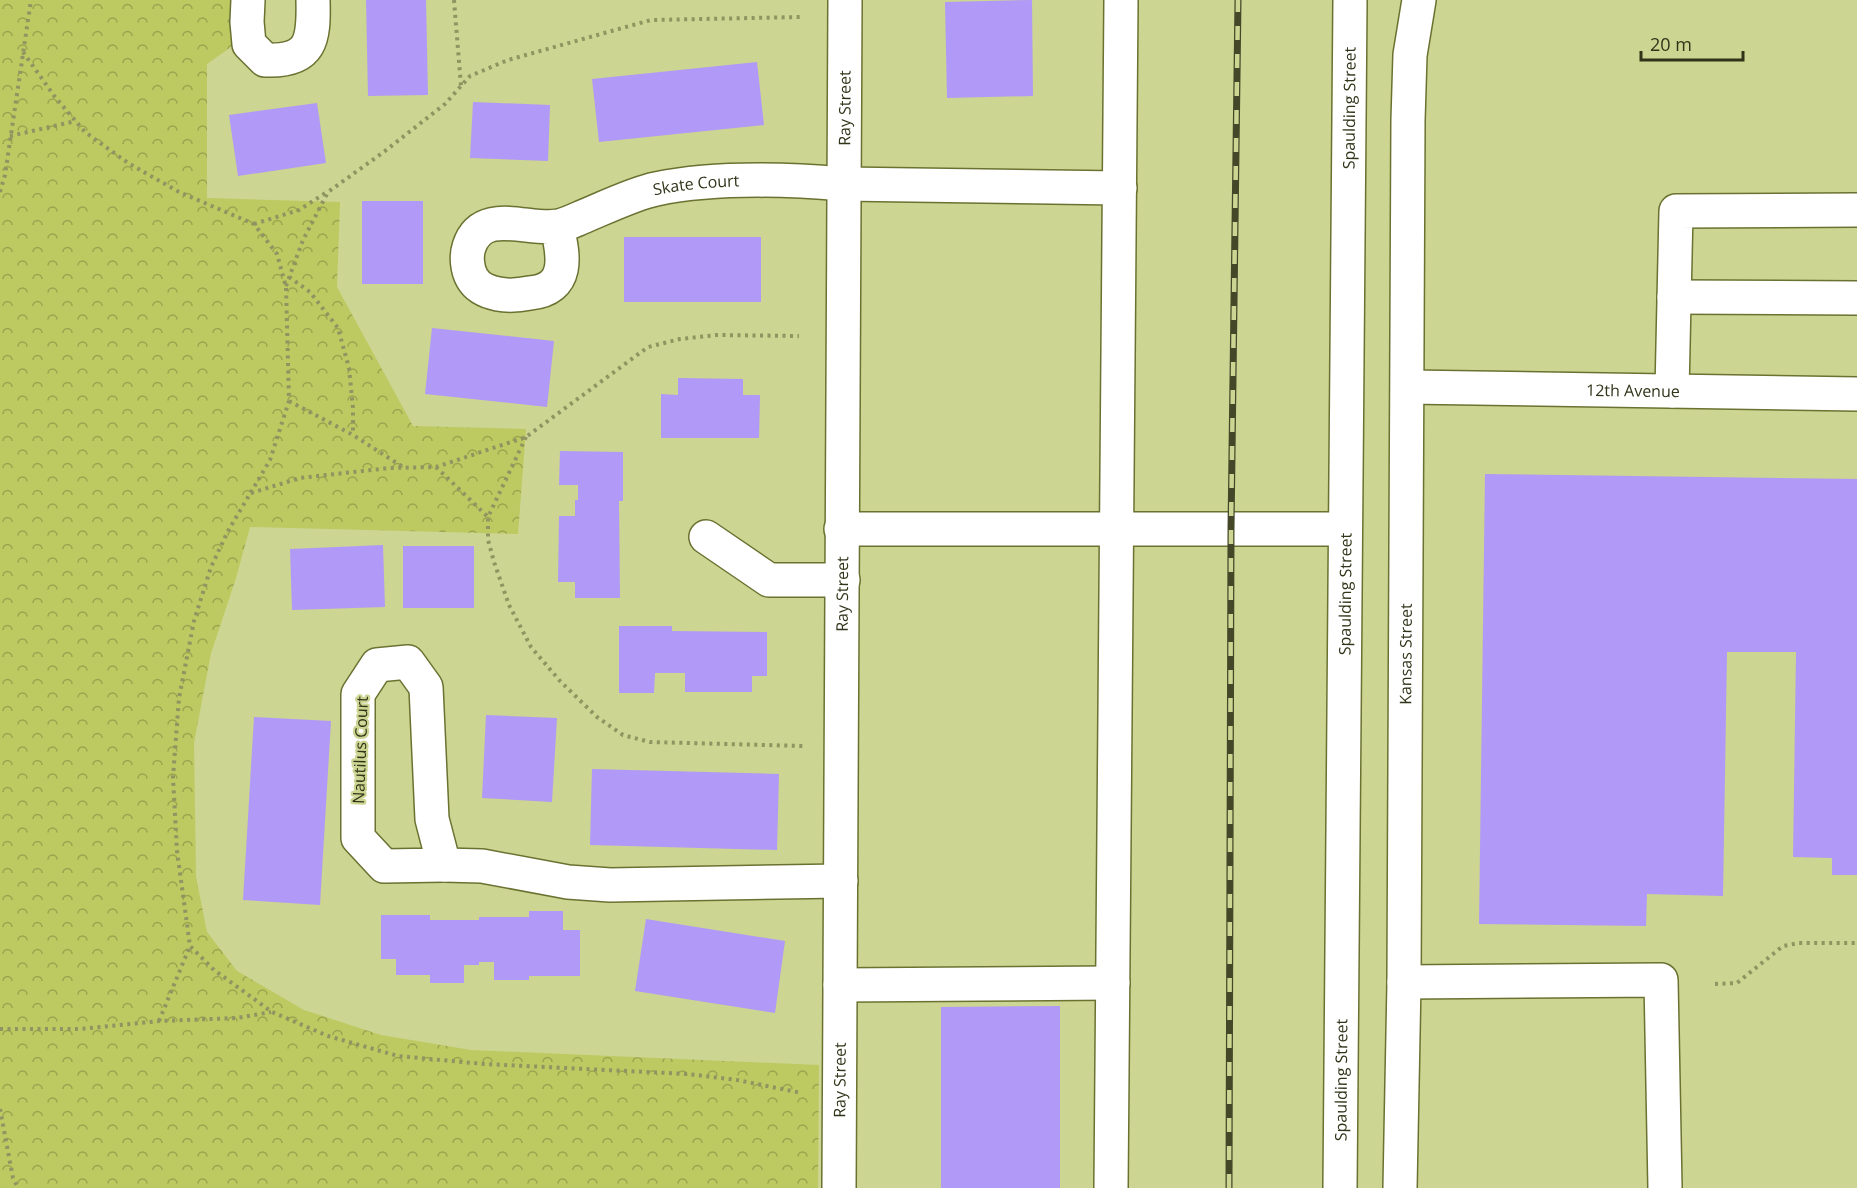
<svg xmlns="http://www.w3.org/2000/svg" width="1857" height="1188" viewBox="0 0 1857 1188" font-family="'Open Sans',sans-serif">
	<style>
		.park { fill: url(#park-crowns) }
		.building { fill: #b199f7 }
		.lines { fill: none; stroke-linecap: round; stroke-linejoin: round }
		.minor-casing { stroke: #6b7231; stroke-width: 36 }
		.path { stroke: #8e9561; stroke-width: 4; stroke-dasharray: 3 4.5; stroke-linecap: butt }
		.minor { stroke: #fff; stroke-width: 33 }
		.rail-casing { stroke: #454828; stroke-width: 7 }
		.rail { stroke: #ccd591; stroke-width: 4.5; stroke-dasharray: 14; stroke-linecap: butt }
		.labels { text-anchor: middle; stroke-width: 4.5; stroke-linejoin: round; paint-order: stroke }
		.street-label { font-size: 16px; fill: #313419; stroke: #ccd591 }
	</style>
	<defs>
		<pattern id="park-crowns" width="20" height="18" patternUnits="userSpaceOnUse" patternTransform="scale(1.5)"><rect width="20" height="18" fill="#bdc961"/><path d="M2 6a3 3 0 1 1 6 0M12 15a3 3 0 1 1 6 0" fill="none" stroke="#9aa44f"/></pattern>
	</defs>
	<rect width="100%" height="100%" fill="#ccd591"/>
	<!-- park -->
	<path class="park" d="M0 0H233L231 47 207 64V198L340 202 337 287 413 426 526 429 518 534 250 527 236 578 211 653 194 743 196 877 207 932 237 971 304 1010 381 1035 471 1050 819 1065 818 1188H0Z"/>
	<!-- building -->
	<path class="building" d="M366 0H426L428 95 368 96Z
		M1032 0 1033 96 947 98 945 2Z
		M757 62 764 125 599 142 592 79Z
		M473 102 550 105 548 161 470 158Z
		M317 103 326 163 238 176 229 115Z
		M362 201H423V284H362Z
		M624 237H761V302H624Z
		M432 328 554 341 547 407 425 394Z
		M678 378 743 379V395H760L759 438H661V394L678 395Z
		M560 451 623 452V501H619L620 598H575V582H558L559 516H575V500H578V485H559Z
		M1485 474 1857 479V875H1832V858L1793 857 1796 652H1727L1723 896 1647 894 1646 926 1479 924Z
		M383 545 385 607 292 610 290 549Z
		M403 546H474V608H403Z
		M619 626H672V631L767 632V676H752V692H685V673H655L654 693H619Z
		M486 715 557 718 552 802 482 798Z
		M254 717 331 721 320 905 243 900Z
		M592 769 779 774 777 850 590 845Z
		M529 911H563V930H580V976H529V980H494V962H479V965H464V983H430V975H396V959H381V915H430V920H479V917H529Z
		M646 919 785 941 775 1013 635 991Z
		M1060 1006V1188H941V1007Z"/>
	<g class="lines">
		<!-- minor casing -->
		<g class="minor-casing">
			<g id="minor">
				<path d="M248 0 247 22 249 44 265 60C312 62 314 40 313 0"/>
				<path id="s1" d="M557 227C564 256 570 289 530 293 520 295 508 296 498 294 488 292 477 287 472 278 467 269 466 256 469 247 482 206 530 232 558 226 565 225 573 221 580 218 602 209 635 193 656 189 714 177 784 179 843 184L1120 188"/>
				<path d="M1674 297 1857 298"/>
				<path id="s2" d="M1408 387 1857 394"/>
				<path d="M1672 391 1676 211 1857 210"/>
				<path d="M841 529H1345"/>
				<path d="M706 537 769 580H843"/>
				<path d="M408 662 426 687 432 819 444 865 384 866 358 838V694L377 665Z"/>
				<path d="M444 865 482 866 568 882 610 885 841 881"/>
				<path d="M1404 982 1661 980 1665 1188"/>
				<path d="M840 985 1113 983"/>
				<path id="s3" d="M839 1188 845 0"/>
				<path d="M1111 1188 1121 0"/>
				<path id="s4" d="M1340 1188 1350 0"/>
				<path id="s5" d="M1400 1188 1404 982 1408 120 1410 55 1419 0"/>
			</g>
		</g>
		<!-- path -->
		<path class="path" d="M454 0 461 86
			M23 52 55 97 85 132 128 163 179 192 254 224 277 254 286 287 289 401 270 460 228 531 211 567 194 621 179 698 173 777 177 851 190 946 214 970 272 1012 328 1036 398 1056 484 1064 688 1074 737 1080 802 1093
			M10 136 76 121
			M0 192 5 175 31 0
			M254 224 299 210 327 192
			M289 277 310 292 338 328 349 368 353 408V435
			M286 286 303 240 328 192 385 151 445 104 470 76 508 60 651 20 802 17
			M289 401 353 435 403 467
			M526 437 488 517V540L494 562 509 605 531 647 560 681 597 717 623 735 650 742 803 746
			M436 467 488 517
			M251 493 300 478 389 468 436 467 526 437 648 347 680 339 717 335 799 336
			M1715 984 1737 983 1783 946 1799 943H1857
			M159 1021 190 946
			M0 1029H81L159 1021 237 1018 271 1012
			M0 1109 13 1178 18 1188"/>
		<!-- minor -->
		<use href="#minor" class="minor"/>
		<!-- rail casing -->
		<g class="rail-casing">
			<path id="rail" d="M1229 1188 1231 529 1238 0"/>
		</g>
		<!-- rail -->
		<use href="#rail" class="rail"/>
	</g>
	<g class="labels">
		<!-- street labels -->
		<g class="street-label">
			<text dy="6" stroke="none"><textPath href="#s3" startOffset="1080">Ray Street</textPath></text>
			<text dy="6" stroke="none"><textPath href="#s4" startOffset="1080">Spaulding Street</textPath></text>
			<text dy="6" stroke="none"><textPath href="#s1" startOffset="426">Skate Court</textPath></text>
			<text dy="6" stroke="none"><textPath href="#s2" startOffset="225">12th Avenue</textPath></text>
			<text dy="6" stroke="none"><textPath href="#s3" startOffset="594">Ray Street</textPath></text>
			<text dy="6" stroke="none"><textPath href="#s4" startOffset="594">Spaulding Street</textPath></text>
			<text dy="6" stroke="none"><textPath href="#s5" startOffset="534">Kansas Street</textPath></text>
			<text transform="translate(360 750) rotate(-88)" y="6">Nautilus Court</text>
			<text dy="6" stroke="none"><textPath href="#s3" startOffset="108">Ray Street</textPath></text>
			<text dy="6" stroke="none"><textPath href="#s4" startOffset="108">Spaulding Street</textPath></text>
		</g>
	</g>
	<!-- scale -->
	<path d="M1641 51v9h102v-9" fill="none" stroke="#313419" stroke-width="3"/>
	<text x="1650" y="51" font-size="18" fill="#313419" stroke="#ccd591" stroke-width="4.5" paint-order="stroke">20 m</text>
</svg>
